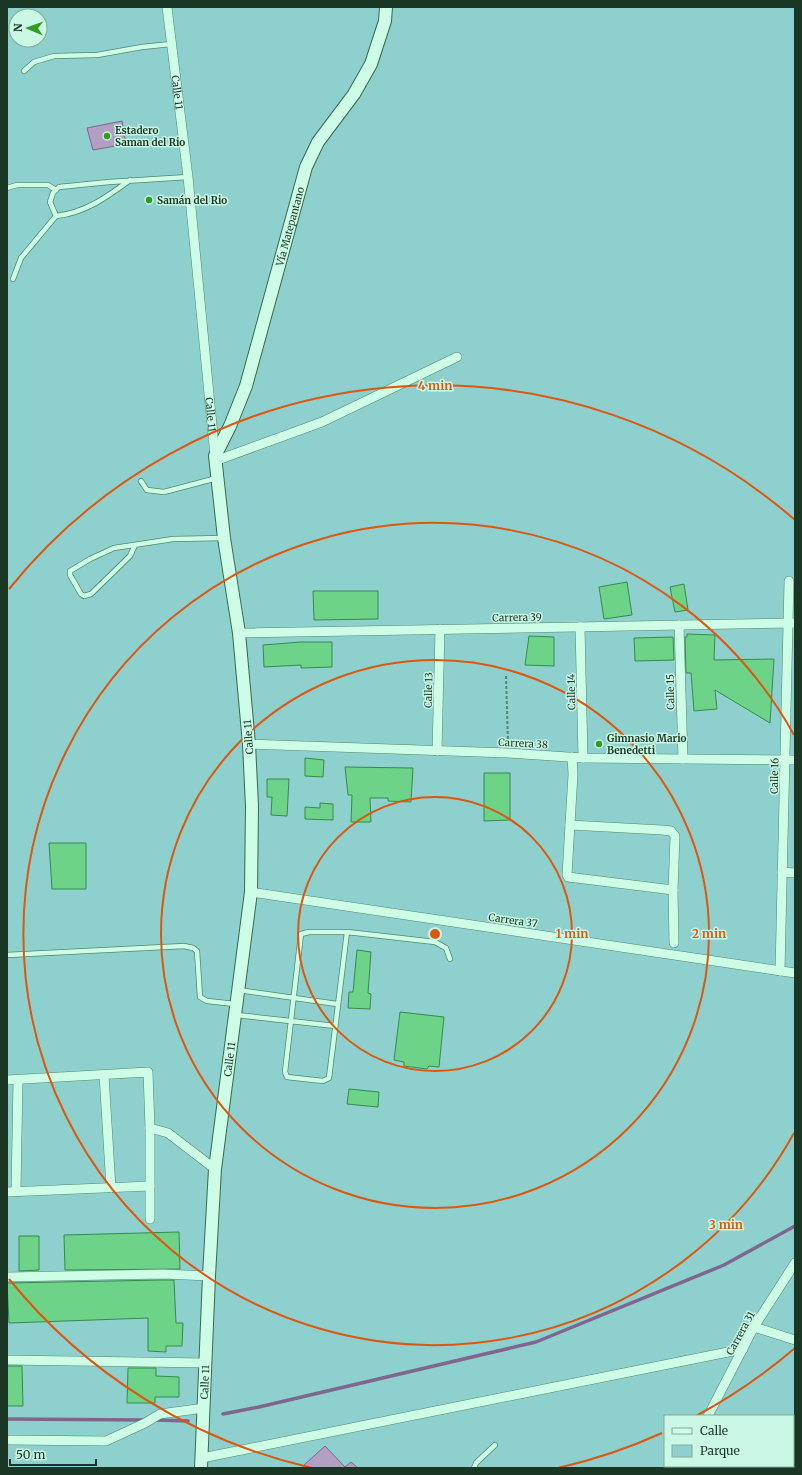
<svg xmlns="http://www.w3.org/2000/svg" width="802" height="1475" viewBox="0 0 802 1475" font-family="Merriweather,serif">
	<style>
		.green { fill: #8dd0ce; fill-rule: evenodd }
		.water { fill: #b29fc1; stroke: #7f668f }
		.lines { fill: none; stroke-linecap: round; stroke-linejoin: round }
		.stream { stroke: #7f668f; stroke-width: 3.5 }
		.building { fill: #6cd388; stroke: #378a4c }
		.service-casing { stroke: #538968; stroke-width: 6 }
		.minor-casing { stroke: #538968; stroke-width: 10 }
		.secondary-casing { stroke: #376b49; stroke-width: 14 }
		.path { stroke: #538968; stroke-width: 2; stroke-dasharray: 3 2; stroke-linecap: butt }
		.service { stroke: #cdfce7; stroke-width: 4.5 }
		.minor { stroke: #cdfce7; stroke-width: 9 }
		.secondary { stroke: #cdfce7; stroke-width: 12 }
		.ring { fill: none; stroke: #de570d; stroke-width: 2 }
		.poi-dot { fill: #319d1e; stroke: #caf8e4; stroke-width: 1.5 }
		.labels { text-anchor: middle; stroke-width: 3; stroke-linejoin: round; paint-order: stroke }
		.street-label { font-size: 10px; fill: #193724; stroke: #caf8e4 }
		.poi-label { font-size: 10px; font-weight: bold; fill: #193724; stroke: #caf8e4; text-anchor: start }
		.centre { fill: #de570d; stroke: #caf8e4; stroke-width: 2 }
		.ring-label { font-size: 12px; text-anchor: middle; font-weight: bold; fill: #de570d; stroke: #caf8e4; stroke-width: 3; stroke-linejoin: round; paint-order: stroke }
	</style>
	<rect width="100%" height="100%" fill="#baf1d9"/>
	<!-- green -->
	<path class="green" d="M7 7H795V1468H7ZM16 16H40V40H16ZM665 1416H793V1466H665Z"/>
	<!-- water -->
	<path class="water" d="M122 121 126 144 93 150 87 128Z
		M325 1446 345 1467 351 1462 358 1468H307L304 1465Z"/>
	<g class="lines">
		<!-- stream -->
		<path class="stream" d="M223 1414 259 1407 536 1342 724 1265 795 1226
			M7 1419 145 1420
			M155 1420 188 1421"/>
	</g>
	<!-- building -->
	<path class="building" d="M627 582 632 615 604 619 599 587Z
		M684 584 688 610 675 612 670 587Z
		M313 591H378V619L314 620Z
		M687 634 715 635 714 660 774 659 770 723 715 690 717 709 694 711 691 673H686L685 637H687Z
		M529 636 554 637V666L525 665Z
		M673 637 674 660 635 661 634 638Z
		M301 642H332V667L301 668V665L264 667 263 645Z
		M305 758 324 760 323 777 305 776Z
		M345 767 413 768 411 802 388 801V798H370L371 822H351L352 795H348Z
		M484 773H510V820L484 821Z
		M267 779H289L287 816 271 815 272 797H267Z
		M320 803 333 804V820L305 819V807L320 808Z
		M49 843H86V889H52Z
		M357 950 371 952 368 993 371 994 370 1009 348 1008 349 992H353Z
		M400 1012 444 1017 439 1067 429 1066 427 1069 404 1066V1062L394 1060Z
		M349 1089 379 1092 378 1107 347 1104Z
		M179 1232 180 1269 65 1270 64 1235Z
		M19 1236H39V1270L19 1271Z
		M163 1280H174L176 1323H183L182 1346H166V1352L148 1351V1318L9 1323 7 1283Z
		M7 1366H22L23 1406H7Z
		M128 1368H156V1376L179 1377V1397H155V1403H127Z"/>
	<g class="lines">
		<!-- service casing -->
		<g class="service-casing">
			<path id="service" d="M24 71 34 62 54 56 97 55 142 47 171 44
				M7 188 17 185H48L56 190
				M56 216 50 202 53 193 59 187 109 182 188 177
				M13 279 21 258 56 216C85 213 107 197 130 180
				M141 481 147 490 164 492 217 478
				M135 545 130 556 91 594 84 596 81 594 70 575V571L90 559 114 548 173 539 224 538
				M309 932H347L329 1078 323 1081 287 1077 285 1072 301 934Z
				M347 932 435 942 446 948 450 959
				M7 955 184 946 193 948 197 951 200 997 207 1001 235 1004
				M238 990 337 1004
				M237 1015 335 1026
				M474 1468 476 1463 495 1445"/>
		</g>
		<!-- minor casing -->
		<g class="minor-casing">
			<g id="minor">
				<path id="s1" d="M167 7 188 177 215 456"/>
				<path d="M215 461 322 422 457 357"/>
				<path d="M679 625 683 759"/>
				<path d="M580 627 583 758"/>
				<path d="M239 633 795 623"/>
				<path d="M249 744 508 753 583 758 795 760"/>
				<path d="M437 751 440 629"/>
				<path d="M572 757 573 774 567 875 568 877 673 890"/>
				<path d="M570 825 662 830 671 831 675 836 673 890 674 943"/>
				<path d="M782 872 795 873"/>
				<path d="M251 892 795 973"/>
				<path d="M780 971 789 581"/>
				<path d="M104 1075 111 1188"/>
				<path d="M7 1080 148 1072 150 1128V1219"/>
				<path d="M150 1128 168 1133 215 1169"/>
				<path d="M16 1191 18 1080"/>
				<path d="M7 1192 150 1186"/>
				<path d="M7 1277 163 1274 209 1276"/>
				<path d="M754 1327 795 1340"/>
				<path d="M7 1360 206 1363"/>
				<path d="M708 1416 754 1327 795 1263"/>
				<path d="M10 1440 106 1441 145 1423 160 1414 204 1408"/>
				<path d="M202 1458 743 1349"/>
				<path d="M681 1468 682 1466"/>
				<path d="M771 1468 772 1466"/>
			</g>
		</g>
		<!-- secondary casing -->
		<g class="secondary-casing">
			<g id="secondary">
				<path id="s2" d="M201 1468 209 1276 215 1169 251 892 252 806 249 744 239 633 224 538 215 456 230 426 246 386 306 167 318 142 354 94 371 64 385 21 386 7"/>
			</g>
		</g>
		<!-- path -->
		<path class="path" d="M506 676 508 743"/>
		<!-- service -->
		<use href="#service" class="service"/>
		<!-- minor -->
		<use href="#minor" class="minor"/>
		<!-- secondary -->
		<use href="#secondary" class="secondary"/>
	</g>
	<!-- distance rings -->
	<g class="ring">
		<circle cx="435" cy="934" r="137"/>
		<circle cx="435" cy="934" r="274"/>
		<path d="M794 1133A411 411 0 1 1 794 735"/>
		<path d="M795 1348A548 548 0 0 1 696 1416M662 1433A548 548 0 0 1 558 1468M312 1468A548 548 0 0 1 9 1279M9 589A548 548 0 0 1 795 520"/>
	</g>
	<!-- markers -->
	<g class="poi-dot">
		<circle cx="107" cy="136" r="4"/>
		<circle cx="149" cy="200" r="4"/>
		<circle cx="599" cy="744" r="4"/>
	</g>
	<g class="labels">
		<!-- street labels -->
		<g class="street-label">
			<text dy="4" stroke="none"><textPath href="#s1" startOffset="86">Calle 11</textPath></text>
			<text dy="4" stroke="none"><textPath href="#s2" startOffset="1259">Vía Matepantano</textPath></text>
			<text dy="4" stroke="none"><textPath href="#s1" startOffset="410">Calle 11</textPath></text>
			<text transform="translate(517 617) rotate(-1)" y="4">Carrera 39</text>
			<text transform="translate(428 690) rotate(-89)" y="4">Calle 13</text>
			<text transform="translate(571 692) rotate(-91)" y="4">Calle 14</text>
			<text transform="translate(670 692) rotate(-91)" y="4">Calle 15</text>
			<text transform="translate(248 737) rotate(-94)" y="4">Calle 11</text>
			<text transform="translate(523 743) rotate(3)" y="4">Carrera 38</text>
			<text transform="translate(774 776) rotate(-89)" y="4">Calle 16</text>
			<text transform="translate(513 920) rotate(8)" y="4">Carrera 37</text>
			<text dy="4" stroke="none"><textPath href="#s2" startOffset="410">Calle 11</textPath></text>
			<text transform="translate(740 1333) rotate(-61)" y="4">Carrera 31</text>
			<text dy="4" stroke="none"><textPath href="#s2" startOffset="86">Calle 11</textPath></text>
		</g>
		<!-- poi labels -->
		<g class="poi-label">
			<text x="115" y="134">Estadero<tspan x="115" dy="12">Saman del Rio</tspan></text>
			<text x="157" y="204">Samán del Rio</text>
			<text x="607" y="742">Gimnasio Mario<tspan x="607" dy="12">Benedetti</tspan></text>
		</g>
	</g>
	<circle cx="435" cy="934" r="6" class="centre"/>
	<g class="ring-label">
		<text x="435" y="390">4 min</text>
		<text x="572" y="938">1 min</text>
		<text x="709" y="938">2 min</text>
		<text x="726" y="1229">3 min</text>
	</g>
	<!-- border -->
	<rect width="802" height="1475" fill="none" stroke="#193724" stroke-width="16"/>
	<!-- legend -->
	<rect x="664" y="1415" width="130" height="52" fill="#caf8e4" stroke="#83ab97"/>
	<rect x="672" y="1428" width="20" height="6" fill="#cdfce7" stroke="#83ab97"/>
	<text x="700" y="1435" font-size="12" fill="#193724">Calle</text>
	<rect x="672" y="1445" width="20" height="12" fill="#8dd0ce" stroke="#83ab97"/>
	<text x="700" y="1455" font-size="12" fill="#193724">Parque</text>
	<!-- north arrow -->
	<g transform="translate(28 28) rotate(272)"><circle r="19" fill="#caf8e4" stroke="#83ab97"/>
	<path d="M0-3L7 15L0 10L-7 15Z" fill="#319d1e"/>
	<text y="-6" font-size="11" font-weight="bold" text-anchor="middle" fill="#193724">N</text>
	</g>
	<!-- scale -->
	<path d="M10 1459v6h86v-6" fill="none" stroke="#193724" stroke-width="2"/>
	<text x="16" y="1459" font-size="12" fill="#193724" stroke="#caf8e4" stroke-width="3" paint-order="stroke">50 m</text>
</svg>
